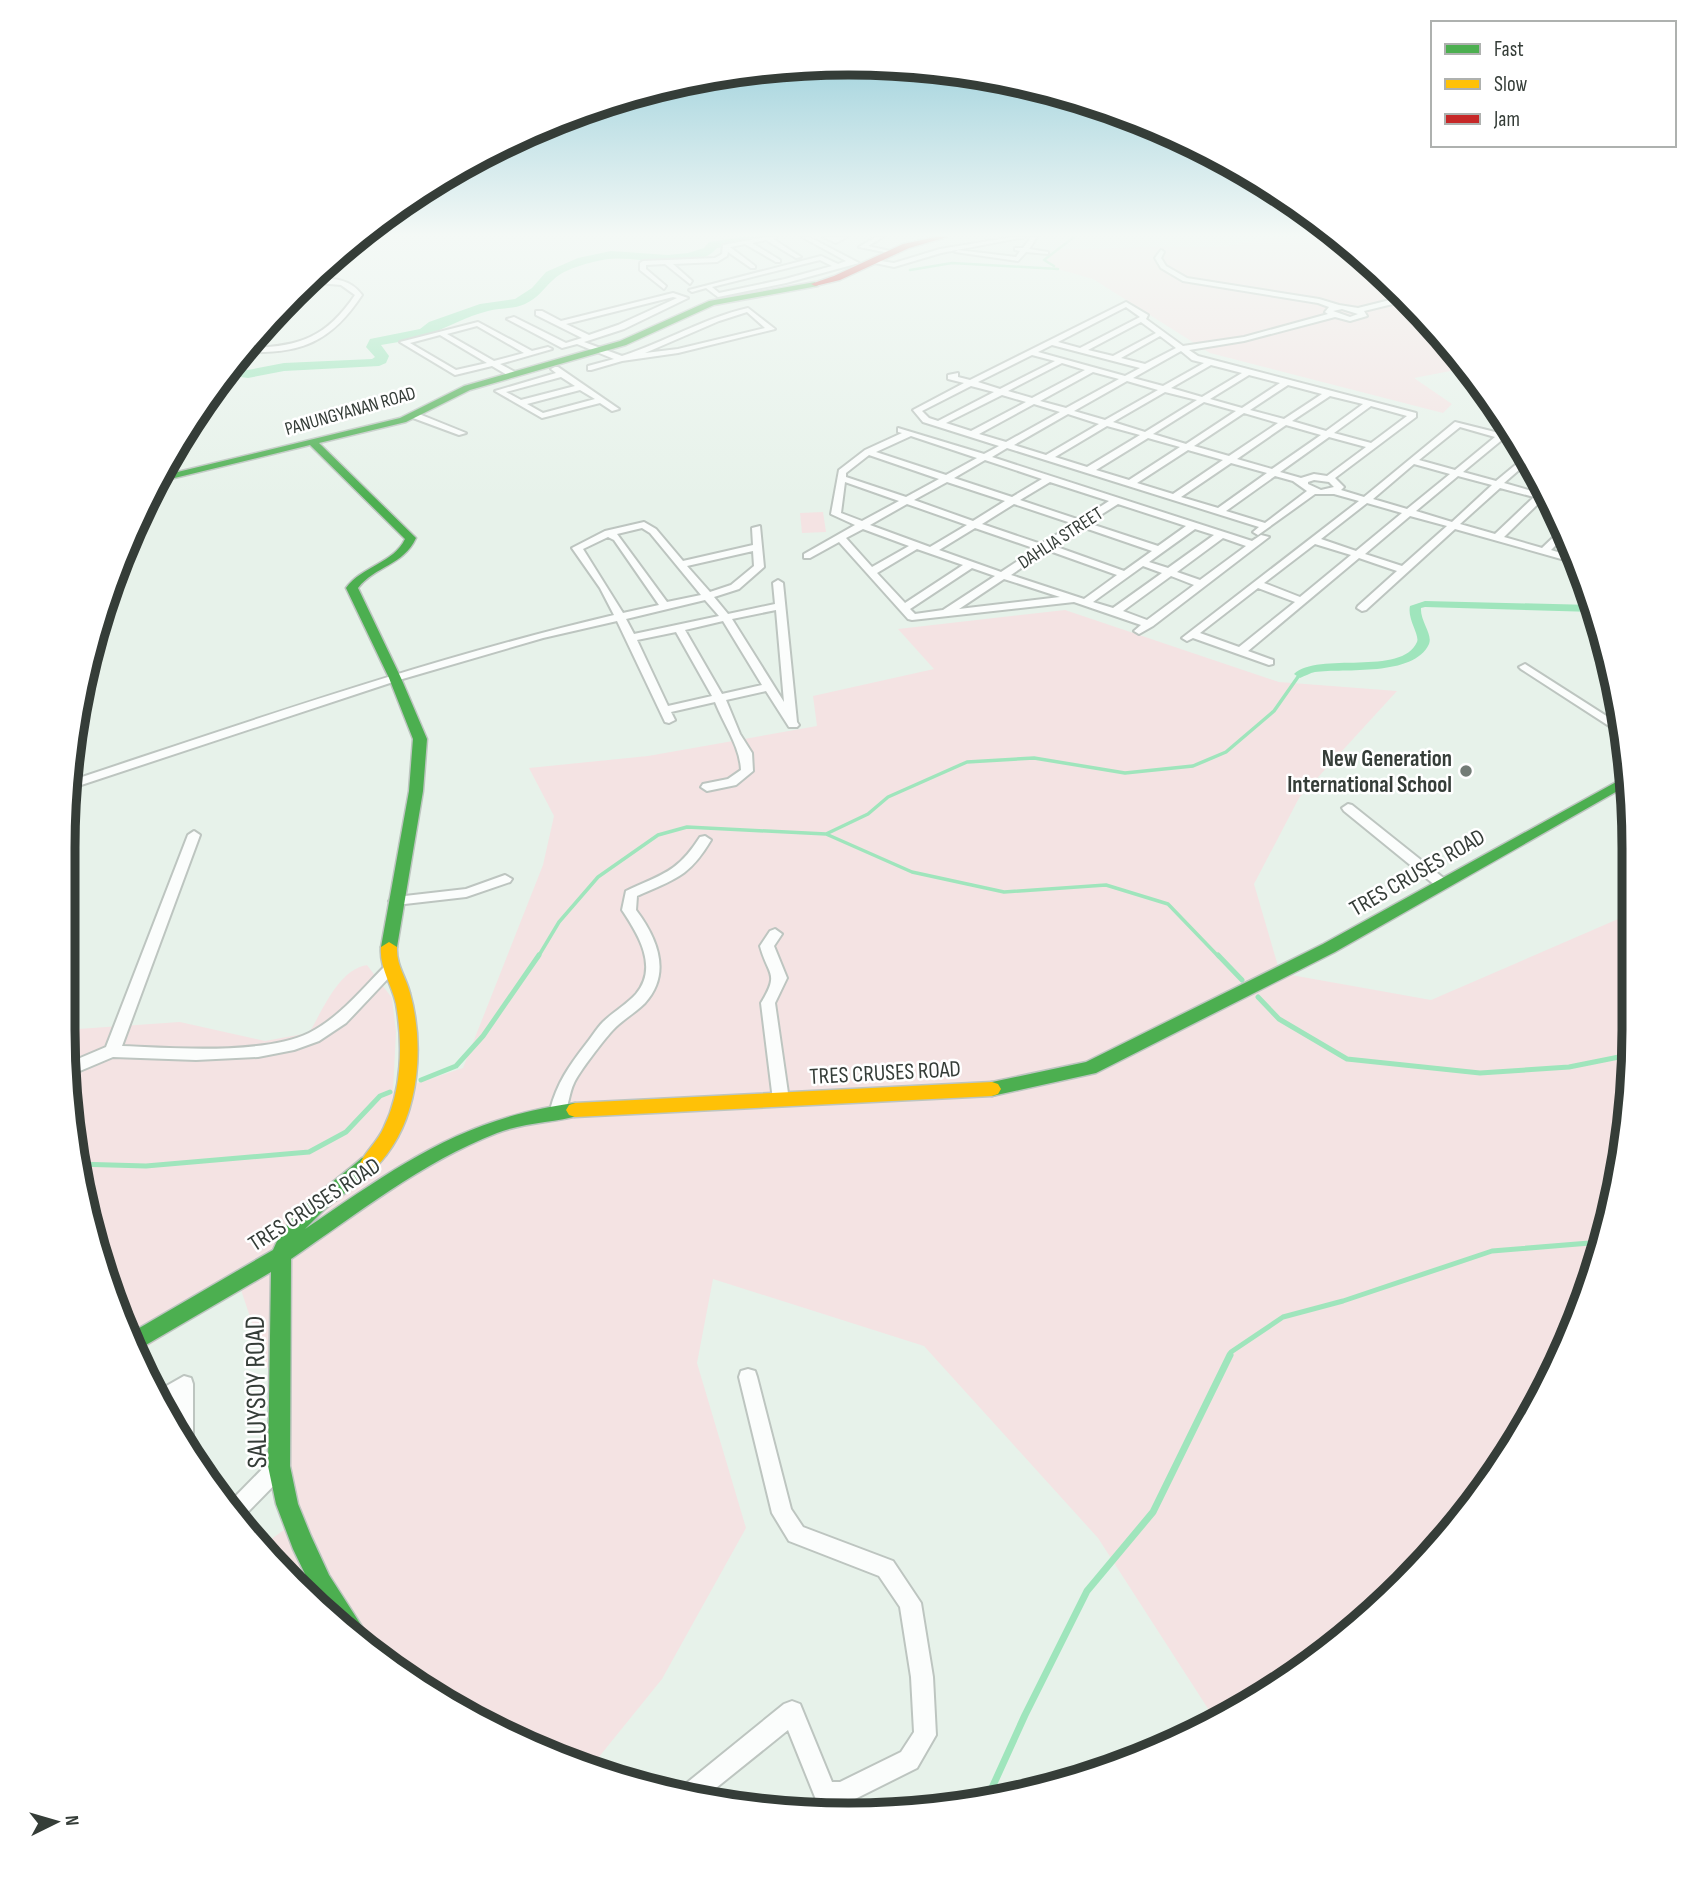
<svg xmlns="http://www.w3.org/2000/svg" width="1697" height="1878" viewBox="0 0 1697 1878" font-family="'Sofia Sans Condensed',sans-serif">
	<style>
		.green { fill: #f4e3e3 }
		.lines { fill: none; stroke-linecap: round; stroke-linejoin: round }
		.stream-far3 { stroke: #9fe5bc; stroke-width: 2.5 }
		.stream-far2 { stroke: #9fe5bc; stroke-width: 3.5 }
		.stream-far1 { stroke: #9fe5bc; stroke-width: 5 }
		.stream { stroke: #9fe5bc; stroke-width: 7 }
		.canal { fill: #9fe5bc; fill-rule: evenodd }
		.river { fill: #9fe5bc; fill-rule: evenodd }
		.street-casing { stroke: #bdc5c0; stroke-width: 4 }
		.fast-casing { stroke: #bdc5c0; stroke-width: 3 }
		.slow-casing { stroke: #bdc5c0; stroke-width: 3 }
		.jam-casing { stroke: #bdc5c0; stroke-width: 3 }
		.street { fill: #fbfdfc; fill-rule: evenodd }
		.fast { fill: #4caf50; fill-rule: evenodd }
		.slow { fill: #ffc107; fill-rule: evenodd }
		.jam { fill: #c62828; fill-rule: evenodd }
		.poi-dot { fill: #737c76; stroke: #fff; stroke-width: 2.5 }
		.labels { text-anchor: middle; stroke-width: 5; stroke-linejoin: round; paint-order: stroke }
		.far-street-label { font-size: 19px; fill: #353d38; stroke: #fff }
		.poi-label { font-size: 23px; font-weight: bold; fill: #353d38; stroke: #fff; text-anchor: end }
		.street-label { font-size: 23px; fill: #353d38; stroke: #fff }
		.near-street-label { font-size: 28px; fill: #353d38; stroke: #fff }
		.rim { fill: none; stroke: #353d38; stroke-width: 9 }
	</style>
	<rect width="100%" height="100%" fill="#e7f2ea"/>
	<!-- green -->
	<path class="green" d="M1268 237H1335L1404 293 1466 368 1414 378 1452 404 1443 413 1210 353 1093 279 1058 269 1044 260 1060 249 1229 246Z
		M823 512 826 532 802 533 800 513Z
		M1065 610 1279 682 1397 691 1299 798 1254 884 1280 973 1431 1000 1632 913 1627 1132 1592 1282 1529 1422 1439 1547 1326 1653 1214 1718 1098 1538 924 1346 713 1279 697 1363 746 1528 662 1679 590 1768 501 1734 370 1652 263 1545 284 1530 266 1462 278 1400 240 1287 136 1354 78 1183 63 1030 180 1022 265 1041 309 1033C323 1010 338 970 367 965L392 998 396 1032 393 1091 463 1068 543 865 554 816 529 768 648 756 817 726 813 696 934 669 898 629Z"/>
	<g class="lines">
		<!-- stream-far3 -->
		<path class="stream-far3" d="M1054 266 1044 260 1074 237
			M910 270 952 263 1058 269"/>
		<!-- stream-far2 -->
		<path class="stream-far2" d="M826 834 912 872 1004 892 1106 885 1168 904 1219 957
			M538 957 559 922 598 877 658 835 687 827 826 834 868 814 888 797 967 762 1034 758 1125 773 1193 766 1226 752 1274 711 1300 674"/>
		<!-- stream-far1 -->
		<path class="stream-far1" d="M1218 955 1242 980
			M1258 997 1279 1019 1347 1059 1480 1073 1569 1067 1629 1055
			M421 1080 456 1066 483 1036 539 955
			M76 1164 146 1166 309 1152 346 1132 380 1096 390 1092
			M1229 1356 1231 1352 1283 1317 1343 1301 1492 1251 1602 1242"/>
		<!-- stream -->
		<path class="stream" d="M986 1801 1025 1715 1087 1591 1153 1512 1230 1355"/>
		<!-- canal -->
		<path class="canal" d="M1425 601 1592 605 1594 612 1425 607 1421 608C1420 621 1433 634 1429 644 1414 677 1344 668 1315 672 1310 673 1305 676 1300 678L1294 674C1318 651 1402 677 1417 642 1420 635 1407 619 1410 606Z"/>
		<!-- river -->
		<path class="river" d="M742 237H767L761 241 717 248C694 275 638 255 608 259 591 262 565 268 553 280 543 289 538 298 525 304 514 309 500 308 488 311 467 316 448 327 428 335 414 341 396 342 381 345L389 356 386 363 379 366 284 371 248 378 226 375 232 367 248 370 284 363 372 359 375 357 366 347 370 339 420 329 429 322 480 304 515 299 532 288 546 272 578 258 611 251 668 255 688 253 704 248 709 242Z"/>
		<!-- street casing -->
		<g class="street-casing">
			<path id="street" d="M765 237H777L773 239 801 257 796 258 766 240 752 243 780 260V262H776L745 244 730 247 755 266V268H751L728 252 727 256 717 262 673 264 692 281 690 284 665 264 646 265V269L666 286 664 289 640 270V263L643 261 715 258 722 254 723 245Z
				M802 237H809L859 263 786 283 718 297 706 288 692 292 689 290 821 256 838 264 846 261ZM820 260 832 266 785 279 719 293 712 287Z
				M823 237H847L836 243Z
				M876 237H883L868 246 894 252V254L859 247Z
				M1013 237H1025L941 253 894 267 870 262 873 260 894 263 940 249Z
				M1031 237H1037L1029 249 1048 252V254L1026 252 1018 261 955 252 958 250 1016 257 1020 251 1015 250V248H1023Z
				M1161 250 1164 252 1161 258 1166 266 1187 278 1319 299 1339 305 1358 308 1406 296 1409 300 1364 311 1367 316 1350 321 1335 317 1244 341 1189 350 1198 356 1416 413V417L1335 478 1344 487 1341 490 1364 497 1455 422 1515 437 1518 442 1503 439 1463 472 1496 481 1525 457 1528 462 1504 483 1539 493 1543 490 1549 501 1543 499 1504 537 1542 548 1563 528 1567 534 1551 550 1577 558 1579 564 1455 529 1366 610 1362 611 1357 608 1358 606 1397 571 1359 558 1248 651 1273 660V664L1269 665 1193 638 1187 641 1182 638 1359 501 1334 494H1315L1258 535 1253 532 1259 527 1007 448 992 457 1252 541 1261 535 1269 537 1153 626 1139 634 1134 631 1141 625 1074 602 912 620 908 619 839 542 810 558H804V554L855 525 831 514 839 470 865 450 902 433 898 432V428L984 454 999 446 923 422 913 410 964 383 948 379V375L958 373V377L970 380 1126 302 1148 315 1146 319 1183 346 1244 337 1328 314 1325 312 1329 307 1318 303 1183 281 1161 268 1155 258ZM1126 307 1140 317 1080 348 1058 342ZM1342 309 1358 314 1350 317 1333 311ZM1141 322 1156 333 1113 356 1088 350ZM1160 336 1176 348 1145 364 1121 358ZM1052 345 1140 368 1125 376 1038 352ZM1181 351 1192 360 1204 363 1163 386 1133 378ZM1032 355 1055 361 1000 389 978 382ZM1062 363 1085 370 1032 398 1008 391ZM1211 365 1242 373 1202 397 1171 388ZM1093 372 1119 379 1066 408 1040 401ZM1249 375 1280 383 1242 408 1210 399ZM1127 381 1158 390 1105 420 1074 411ZM1288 385 1322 394 1284 419 1250 410ZM971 386 994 392 938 421 929 418 922 411ZM1165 392 1197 400 1145 432 1113 422ZM1002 395 1026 402 971 431 946 423ZM1330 396 1363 404 1326 431 1292 421ZM1204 402 1236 411 1186 444 1153 434ZM1034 404 1060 412 1006 442 979 434ZM1371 406 1407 416 1371 443 1334 433ZM1244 413 1278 423 1229 456 1194 446ZM1068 414 1099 424 1046 455 1014 445ZM1286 425 1321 435 1272 469 1237 459ZM1107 426 1140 435 1087 467 1055 457ZM1460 427 1495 437 1455 470 1419 460ZM911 436 977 458 946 475 876 452ZM1329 437 1366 447 1327 476 1314 474 1301 478 1280 472ZM1148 438 1180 447 1129 480 1096 470ZM1188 450 1223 460 1173 494 1137 483ZM869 455 939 479 906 497 846 477V473ZM985 460 1042 479 1012 497 954 478ZM1231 463 1267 473 1218 508 1181 497ZM1414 464 1450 474 1407 509 1373 499ZM1275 476 1293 481 1307 491 1265 523 1226 511ZM1458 476 1492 485 1452 522 1416 511ZM1314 480 1329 482 1334 487 1321 490 1308 484V482ZM845 482 899 501 862 521 841 513ZM947 482 1005 501 973 521 914 500ZM1050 482 1109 501 1080 520 1020 500ZM1500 488 1534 497 1495 534 1460 524ZM1367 503 1402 513 1356 551 1321 539ZM907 504 967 525 930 547 870 525ZM1014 504 1074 524 1041 544 982 524ZM1118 504 1186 526 1158 546 1088 523ZM1410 516 1447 526 1402 566 1365 554ZM1082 527 1152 551 1124 571 1054 546ZM975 528 1036 549 1001 572 939 550ZM863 529 909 546 872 567 846 538ZM1195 529 1214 535 1168 568 1149 562ZM1223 538 1246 546 1200 580 1177 572ZM1315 544 1351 555 1300 597 1264 583ZM917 549 963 565 905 603 877 573ZM1047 550 1117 575 1084 599 1011 575ZM1143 566 1162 573 1113 608 1093 602ZM972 568 995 576 943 610 915 614 910 609ZM1171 576 1194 585 1147 620 1123 611ZM1004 579 1060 597 959 609ZM1258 588 1295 602 1239 647 1200 633Z
				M312 278C331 278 350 278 362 295 331 342 301 354 245 352L248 348C299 347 326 338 355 295L341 285 307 282Z
				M673 293 688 298 624 329 584 342 622 356C665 342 704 318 748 308L775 329 678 353 622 361 591 370H588V366L614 359 577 344 562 348 507 319 514 317 566 343 582 338 536 315V311H542L561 321ZM673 297 677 298 618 325 589 335 566 324ZM747 312 765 328 678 349 645 353 719 321Z
				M478 322 532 351 548 347 552 349 500 364 515 372V376H509L492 366 455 375 400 342ZM477 326 524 353 494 361 447 334ZM440 335 487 363 456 370 410 343Z
				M555 367H558L619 409 612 411 600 403 542 418 495 391 556 373 551 369ZM561 377 575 386 521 400 506 392ZM580 390 595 399 543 413 527 404Z
				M413 414H419L466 433 459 435 413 418Z
				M644 522 656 529 683 561 753 545 752 528 760 526 764 567 739 589 714 597 728 614 775 604 773 583 778 580 783 583 797 722 799 725 797 727H789L766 691 726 700 740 734 752 753 753 771 736 785 707 791 701 787 703 784 728 779 741 770C740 746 724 725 715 702L671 712 675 720 669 723 665 722 617 621 543 638 399 680 66 790 67 782C248 722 428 659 614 615L600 588 572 548 605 531ZM642 528 650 533 701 595 667 602 617 534ZM608 537 614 540 659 605 623 613 583 549ZM753 551 754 566 731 585 710 592 687 566ZM705 600 719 616 634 634 626 619ZM776 610 784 702 732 619ZM723 621 762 685 722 694 685 630ZM676 632 712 696 668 706 637 640Z
				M1525 664 1622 726 1623 735 1521 669 1519 667Z
				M1348 804 1352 805 1446 880 1448 883 1446 886H1436L1344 811 1342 808Z
				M194 831 200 835 122 1046C172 1048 264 1055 309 1033 339 1018 362 989 385 966L390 964 397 969 346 1023 319 1041 294 1050 258 1057 196 1060 113 1057 68 1076 66 1064 106 1047 188 835Z
				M705 836 711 840C689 877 675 879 637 896L636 910C657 938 672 973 645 1003 635 1013 622 1020 612 1031 603 1041 579 1072 574 1083 569 1093 569 1105 564 1114L558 1116 552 1114 550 1110C557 1083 569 1066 586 1044 592 1037 596 1029 603 1022 613 1012 626 1005 636 994 659 967 638 934 622 910L626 891C662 874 677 873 700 837Z
				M505 875 512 879 510 882 466 897 396 905 389 901 396 897 466 889Z
				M775 929 782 934 774 946 787 978 775 1003 789 1100 787 1104H775L773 1100 761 1003C780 972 768 976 760 946L770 931Z
				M748 1369 755 1371 757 1377 791 1509 803 1527 893 1561 921 1603 933 1677 936 1735 917 1768 841 1806H825L817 1802 788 1730 706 1796 680 1793 683 1786 784 1704 792 1701 800 1704 832 1782H840L901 1752 914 1732 911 1677 900 1607 879 1576 789 1541 772 1513 739 1377 741 1371Z
				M184 1376 191 1378 193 1384V1439L187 1446 174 1424V1401L163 1408 154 1393Z
				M279 1457 286 1459 289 1466 286 1473 239 1521 225 1507 272 1459Z"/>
		</g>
		<!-- fast casing -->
		<g class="fast-casing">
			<path id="fast" d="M815 282 818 286 714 305 626 345 470 390 406 422 319 443 416 538C404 565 375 566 358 588L401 678 427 739 423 791 397 947 395 951H383L381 947 409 791 413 739 389 678 346 588C362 566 394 563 405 539L310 445 158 482 161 476 400 418 464 386 620 341 709 301Z
				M1627 776 1628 785 1335 952 1096 1073 992 1096 986 1094 983 1089 986 1084 992 1082 1086 1062 1323 944Z
				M575 1103 581 1105 584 1110 581 1115C554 1123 525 1122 497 1133 422 1162 357 1214 291 1259L290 1466 298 1504 311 1536 329 1575 363 1628 366 1637 363 1645 318 1601 293 1549 276 1504 268 1466 271 1272 139 1349 135 1351 129 1334 273 1250C291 1207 329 1187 362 1158L369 1156 376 1158 378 1163 376 1168 325 1209 305 1229C397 1167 461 1118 575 1103Z"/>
		</g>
		<!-- slow casing -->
		<g class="slow-casing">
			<path id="slow" d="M389 942 397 947C396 965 406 977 410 993 424 1043 420 1111 387 1154 380 1163 375 1172 362 1168L360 1163C367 1150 378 1141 384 1127 402 1090 403 1044 396 1004 392 985 379 967 381 947Z
				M992 1082 998 1084 1001 1089 998 1094 992 1096 575 1117 569 1115 566 1110 569 1105 575 1103Z"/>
		</g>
		<!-- jam casing -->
		<g class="jam-casing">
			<path id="jam" d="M936 237H947L909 248 840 280 815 286 811 284 834 276 903 244Z"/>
		</g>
		<!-- street -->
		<use href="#street" class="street"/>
		<!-- fast -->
		<use href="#fast" class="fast"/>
		<!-- slow -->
		<use href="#slow" class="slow"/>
		<!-- jam -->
		<use href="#jam" class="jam"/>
	</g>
	<!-- sky -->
	<linearGradient id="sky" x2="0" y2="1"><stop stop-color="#8bc8d6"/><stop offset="0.47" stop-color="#f4f9f6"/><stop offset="1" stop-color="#f4f9f6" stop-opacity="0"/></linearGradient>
	<rect width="1697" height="500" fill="url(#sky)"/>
	<!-- markers -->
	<circle class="poi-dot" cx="1466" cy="771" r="7"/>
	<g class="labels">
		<!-- far-street labels -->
		<g class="far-street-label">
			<text transform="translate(350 410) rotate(-16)" y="7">PANUNGYANAN ROAD</text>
			<text transform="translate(1060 537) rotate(-33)" y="7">DAHLIA STREET</text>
		</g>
		<!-- poi labels -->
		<g class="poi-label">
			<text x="1452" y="766">New Generation<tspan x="1452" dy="26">International School</tspan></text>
		</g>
		<!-- street labels -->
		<g class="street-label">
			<text transform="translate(1417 872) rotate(-30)" y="8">TRES CRUSES ROAD</text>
			<text transform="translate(885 1072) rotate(-3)" y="8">TRES CRUSES ROAD</text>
			<text transform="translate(314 1204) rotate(-33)" y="8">TRES CRUSES ROAD</text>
		</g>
		<!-- near-street labels -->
		<g class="near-street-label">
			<text transform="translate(255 1392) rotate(-91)" y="10">SALUYSOY ROAD</text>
		</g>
	</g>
	<!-- crop -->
	<path d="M0 0H1697V1878H0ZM848 75H849A773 773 0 0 1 1622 848V1030A773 773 0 0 1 849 1803H848A773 773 0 0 1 75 1030V848A773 773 0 0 1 848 75Z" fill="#fff" fill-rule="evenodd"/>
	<path class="rim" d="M848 75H849A773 773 0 0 1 1622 848V1030A773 773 0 0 1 849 1803H848A773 773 0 0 1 75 1030V848A773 773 0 0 1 848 75Z"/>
	<!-- legend -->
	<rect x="1431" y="21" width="245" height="126" fill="#ffffff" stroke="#aeb1af" stroke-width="2"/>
	<rect x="1445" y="44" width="35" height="10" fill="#4caf50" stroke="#aeb1af" stroke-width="2"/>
	<text x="1494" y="56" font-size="21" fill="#353d38">Fast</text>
	<rect x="1445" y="79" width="35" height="10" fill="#ffc107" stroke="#aeb1af" stroke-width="2"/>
	<text x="1494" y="91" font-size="21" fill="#353d38">Slow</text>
	<rect x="1445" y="114" width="35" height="10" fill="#c62828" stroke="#aeb1af" stroke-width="2"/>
	<text x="1494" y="126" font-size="21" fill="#353d38">Jam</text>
	<!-- north arrow -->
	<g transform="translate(56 1822) rotate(85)" stroke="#ffffff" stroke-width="5" paint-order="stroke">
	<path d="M0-5L12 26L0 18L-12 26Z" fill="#353d38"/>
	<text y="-10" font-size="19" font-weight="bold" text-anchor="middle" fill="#353d38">N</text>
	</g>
</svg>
